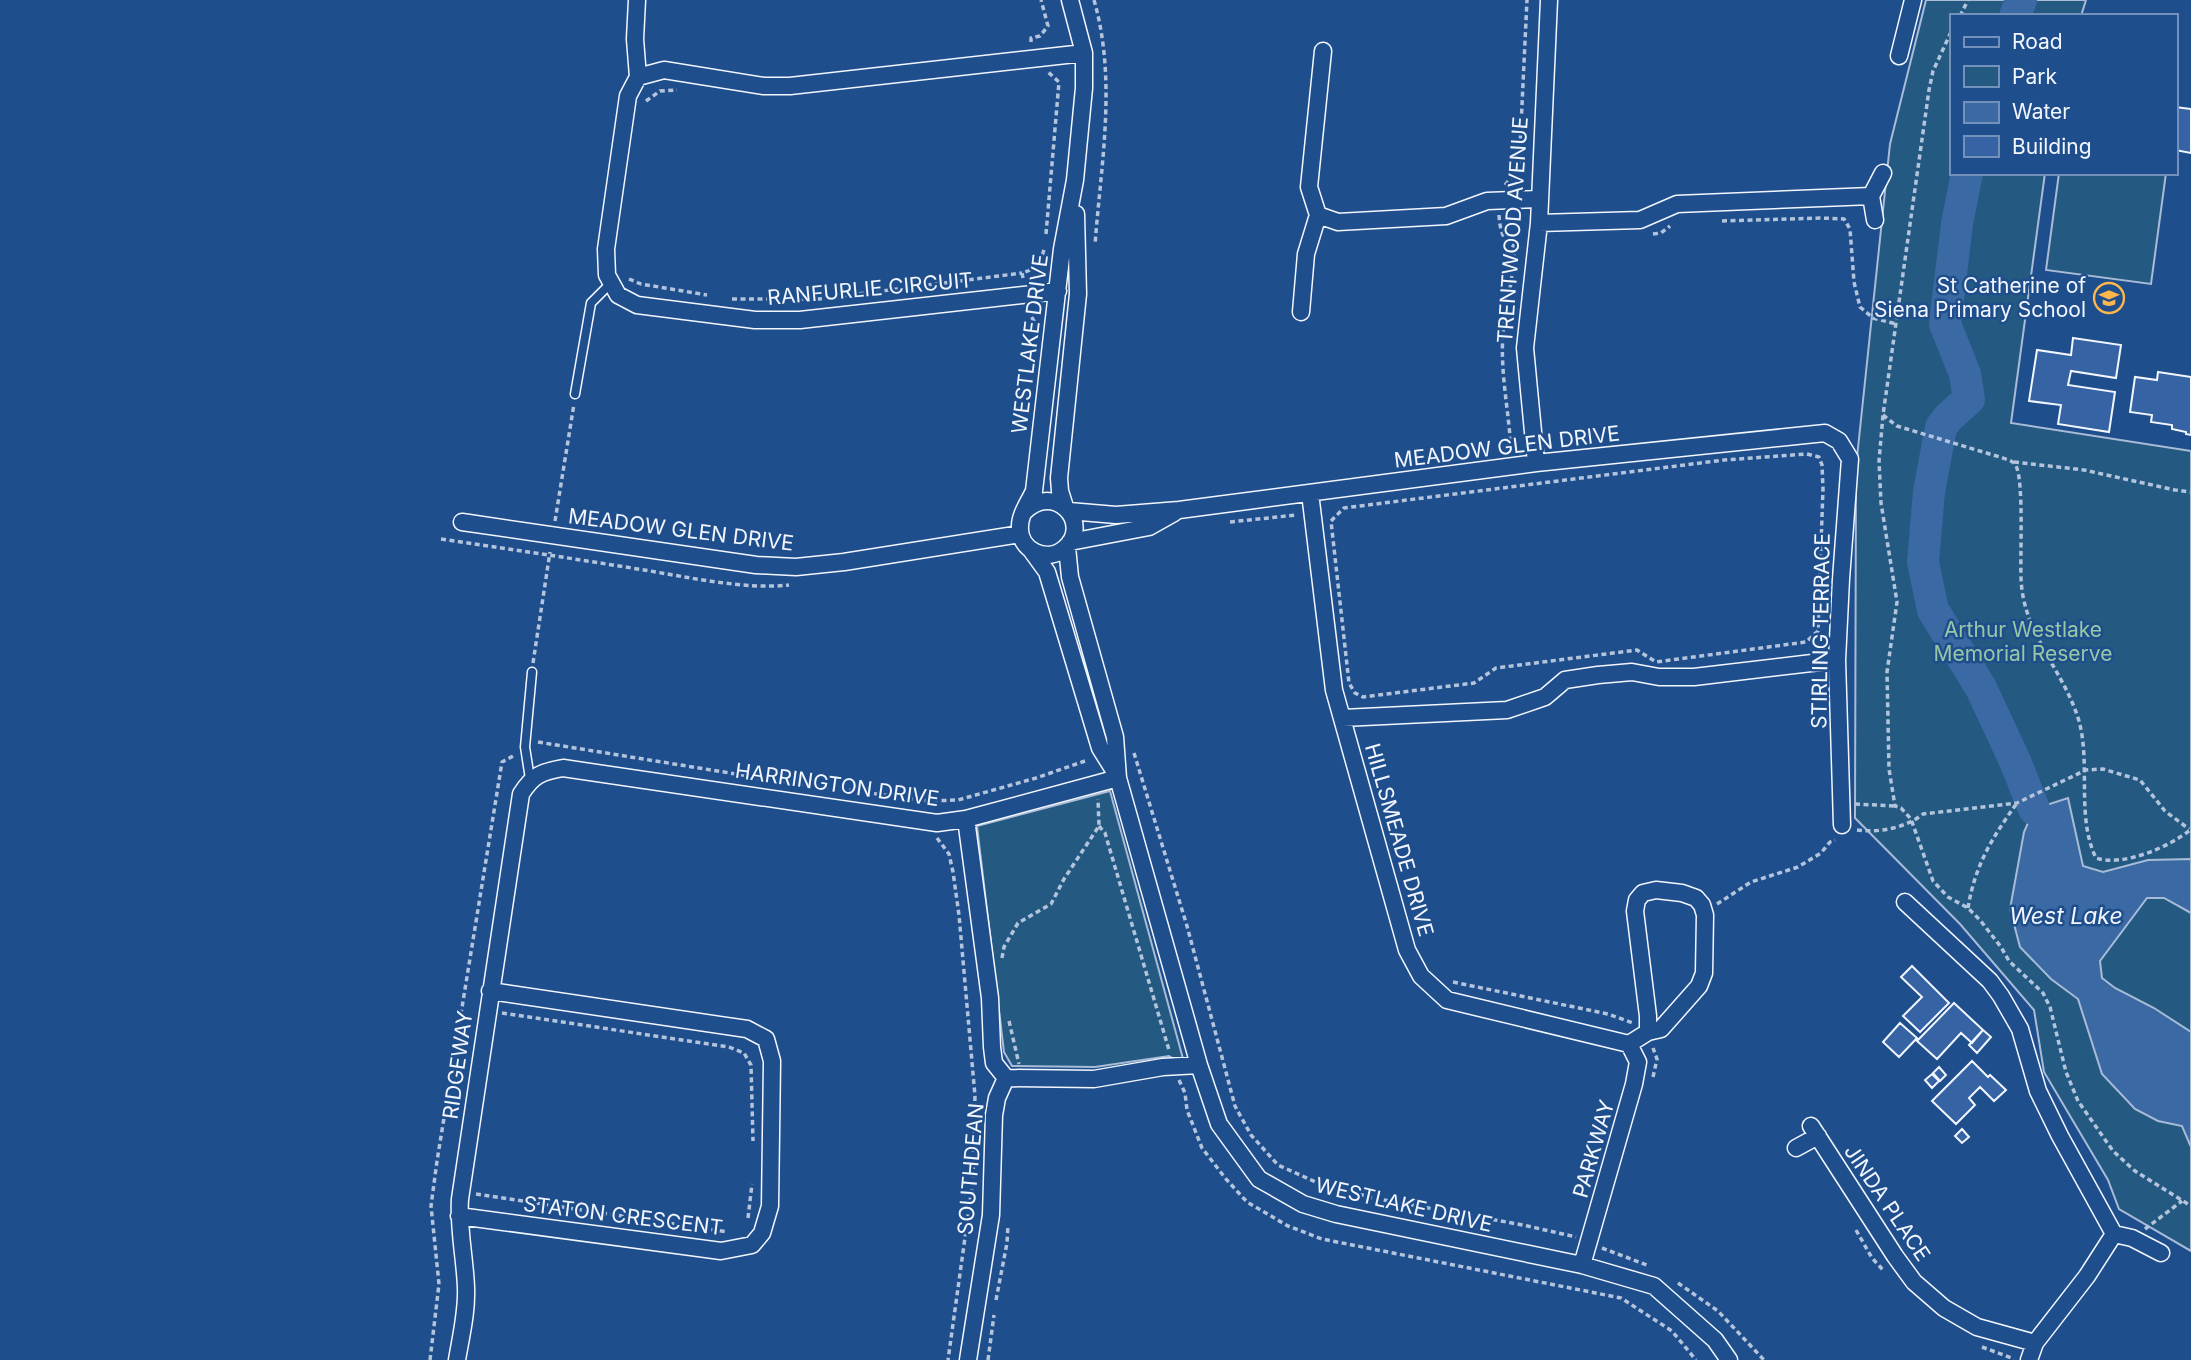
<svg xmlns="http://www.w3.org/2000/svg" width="2191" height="1360" viewBox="0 0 2191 1360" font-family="Inter,sans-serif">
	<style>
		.green { fill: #245a82; stroke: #a8bbd7; stroke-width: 2 }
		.water { fill: #3b69a3; stroke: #a8bbd7; stroke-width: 2 }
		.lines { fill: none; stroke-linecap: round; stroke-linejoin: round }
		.river { stroke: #3b69a3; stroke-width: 32 }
		.building { fill: #3563a3; stroke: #f2f6ff; stroke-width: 2 }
		.service-casing { stroke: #f2f6ff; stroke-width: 11 }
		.minor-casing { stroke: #f2f6ff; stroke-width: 19 }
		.path { stroke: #b3c4dc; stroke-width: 3.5; stroke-dasharray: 5 3.5; stroke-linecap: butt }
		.service { stroke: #1f4e8c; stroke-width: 8 }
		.minor { stroke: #1f4e8c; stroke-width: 16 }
		.labels { text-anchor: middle; stroke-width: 5; stroke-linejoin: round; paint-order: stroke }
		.street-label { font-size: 21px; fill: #f2f6ff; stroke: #1f4e8c }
		.poi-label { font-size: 21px; fill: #f2f6ff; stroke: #1f4e8c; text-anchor: end }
		.park-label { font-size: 21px; fill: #97c8a6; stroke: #1f4e8c }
		.water-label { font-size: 23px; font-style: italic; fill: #f2f6ff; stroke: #1f4e8c }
	</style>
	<rect width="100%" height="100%" fill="#1f4e8c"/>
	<!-- green -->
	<path class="green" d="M1926 0H2086L2081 16H1951V173H2045L2011 423 2191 451V1251L2119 1209 2108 1180 2044 1072 2034 1010 1960 924 1855 818 1856 467 1890 144Z
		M2059 173H2166L2151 284 2046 270Z
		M1110 791 1185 1066 1169 1056 1095 1067 1012 1066 1004 1052 977 826Z"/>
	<!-- water -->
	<path class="water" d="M2068 798 2083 866 2103 872 2148 860 2191 859V913L2164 898H2147L2100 961 2102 978 2115 988 2154 1008 2191 1032V1147L2182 1126 2158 1121 2135 1109 2102 1074 2078 999 2051 979 2020 947 2010 909 2024 832 2034 809Z"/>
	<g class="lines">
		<!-- river -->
		<path class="river" d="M2015 16 2021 0
			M1967 173 1957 224 1945 324 1965 374 1969 399 1949 417 1941 427 1929 492 1923 562 1933 610 1981 688 2015 761 2034 809"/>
	</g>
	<!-- building -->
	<path class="building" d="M2175 107 2191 109V153L2175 150Z
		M2073 338 2121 345 2116 378 2071 371 2068 385 2115 392 2109 432 2058 424 2061 405 2029 401 2037 350 2071 355Z
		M2158 372 2191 377V435L2186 434V432L2172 429V425L2151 422 2152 415 2130 412 2135 377 2157 380Z
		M1912 966 1949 1003 1920 1032 1903 1016 1922 997 1901 977Z
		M1954 1003 1983 1030 1972 1043 1961 1033 1937 1059 1917 1041Z
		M1900 1023 1917 1038 1899 1057 1883 1042Z
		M1983 1030 1991 1037 1977 1053 1969 1045Z
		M1972 1061 1988 1077 1990 1075 2006 1090 1994 1101 1980 1087 1969 1098 1975 1105 1956 1124 1932 1101Z
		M1939 1067 1946 1075 1940 1081 1933 1073Z
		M1932 1074 1939 1081 1932 1088 1925 1080Z
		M1962 1129 1969 1137 1962 1143 1955 1136Z"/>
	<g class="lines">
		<!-- service casing -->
		<g class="service-casing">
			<path id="service" d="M575 394 591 303 611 283
				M530 779 525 747 532 672"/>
		</g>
		<!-- minor casing -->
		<g class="minor-casing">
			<path id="minor" d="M637 0 635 39 638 77
				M1323 51 1309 187 1318 215 1338 222 1446 216 1487 201 1539 199
				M1899 56 1913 0
				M1875 220 1871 196 1883 173
				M1539 223 1640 220 1677 204 1871 196
				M1058 291 800 320H755L637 305 618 295 607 275 606 249 628 96 638 77 664 70 764 86H790L1084 53
				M1301 312 1306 254 1318 215
				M1536 463 1525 348 1539 223 1549 0
				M1310 493 1334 690 1407 950 1421 976 1447 1000 1629 1044
				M1065 507 1060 491 1059 478 1078 294 1076 214
				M1069 511 1116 515 1179 510 1536 463 1825 433 1839 441 1850 459 1841 579 1837 660 1842 825
				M1024 512C1054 481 1093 523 1065 548 1047 564 1018 550 1020 526 1020 514 1029 502 1034 491L1062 249 1075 180 1084 88V53L1070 0
				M462 522 756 565 796 567 844 562 1020 534
				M1070 542 1149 527 1174 513
				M1067 547 1070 577 1115 737 1118 778 1199 1065 1219 1124 1259 1179 1303 1204 1336 1214 1582 1265 1654 1286 1715 1340 1729 1360
				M1031 550 1047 572 1100 748 1115 772
				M1343 718 1507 710 1545 697 1565 680 1598 675 1632 672 1659 677H1694L1837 660
				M966 819 990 998 992 1047 994 1063 1006 1078 997 1098 994 1115 991 1215 968 1360
				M1905 902 1990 981 2001 996 2020 1029 2038 1091 2060 1136 2114 1234 2132 1238 2161 1253
				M1629 1044 1648 1032 1661 1029 1699 986 1704 973 1705 915 1702 905 1696 898 1682 893 1656 890 1643 893 1637 900 1635 911 1648 1016V1032
				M1006 1078 1094 1079 1163 1067 1199 1065
				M1811 1126 1895 1256 1914 1282 1944 1308 1977 1327 2035 1343
				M1796 1148 1818 1136
				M459 1216 721 1251 752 1245 762 1233 770 1206 772 1061 766 1039 747 1029 490 991
				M1582 1265 1634 1084 1638 1062 1629 1044
				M457 1360C461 1336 467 1312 466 1288 465 1258 458 1229 460 1199L521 794C533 775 541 772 563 768L937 823 966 819 1118 778
				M2029 1360 2035 1343 2087 1276 2114 1234"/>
		</g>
		<!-- path -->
		<path class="path" d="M1094 0C1117 80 1101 163 1095 245
			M1960 16 1968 0
			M1951 32 1933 71 1929 90 1883 415 1879 461 1881 503 1897 602 1887 672 1889 769 1895 806 1901 808 1911 819 1933 881 1948 897 1968 908 1980 920 2001 947 2009 961 2043 993 2050 1007 2066 1072 2078 1101 2113 1151 2135 1171 2191 1206
			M1031 42V38L1040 36 1048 26 1041 0
			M646 101 660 91 677 90
			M1505 185 1519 168 1527 0
			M1499 215C1500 231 1503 245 1521 248
			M1722 221 1820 218 1844 219 1850 229 1854 282 1860 307 1873 318 1896 324
			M1046 234 1059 82 1048 72
			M1653 234 1661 233 1670 226
			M1023 278 1022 273C1036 269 1041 263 1044 249
			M629 279 641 284 707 295
			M732 299H819L1022 273
			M1027 310 1036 324
			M1883 415 1897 426 2003 458C2008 460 2014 461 2016 466 2024 481 2020 557 2021 578 2023 635 2064 670 2079 721 2091 765 2076 817 2096 858 2123 867 2169 847 2190 830
			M1511 450C1509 412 1500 373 1503 334 1506 305 1514 277 1514 247
			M1807 454 1819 457 1822 465 1823 489 1818 631 1806 642 1656 662 1637 650 1496 668 1474 683 1363 697 1355 693 1349 683 1331 521 1344 508 1724 460Z
			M2014 462 2084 470 2175 490 2191 492
			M555 521 574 404
			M1230 522 1296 515
			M441 539C509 549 576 559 644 570 687 577 746 590 789 585
			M533 663 550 552
			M538 742 767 779 928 801 958 800 1036 778 1085 761
			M1134 753 1187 926 1235 1106 1251 1135 1278 1165 1318 1183 1373 1198 1523 1225 1576 1237
			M1855 804 1895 806
			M1099 826 1105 833 1169 1050
			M1857 830C1878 833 1906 828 1923 814L2017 803 2086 770 2103 769 2140 780 2165 811 2189 829
			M937 838 949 854 953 872 959 915 975 1096 973 1180 948 1360
			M1717 904 1751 882 1798 867 1821 853 1830 842 1835 840
			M1968 908C1975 865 1992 838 2017 803
			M1002 958 1004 947 1018 923 1051 904 1064 879 1099 826 1098 799
			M1453 982 1608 1014 1633 1023
			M502 1013 729 1047 744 1053 751 1065 753 1141
			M1009 1021 1019 1064
			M1653 1077 1657 1059 1653 1048
			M1179 1080 1185 1093 1187 1110 1202 1148 1226 1179 1247 1202 1288 1226 1322 1239 1621 1298 1672 1331 1696 1360
			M476 1194 728 1232
			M748 1218 752 1184
			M2145 1229 2182 1201
			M1856 1230 1872 1258 1883 1270
			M1602 1248 1647 1265
			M1678 1283 1718 1311 1764 1360
			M996 1300 1007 1243 1008 1225
			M1982 1347 2014 1359
			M430 1360 439 1284 431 1206 437 1161 502 762 515 755
			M988 1360 994 1315"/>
		<!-- service -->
		<use href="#service" class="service"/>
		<!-- minor -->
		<use href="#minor" class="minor"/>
	</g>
	<!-- icons -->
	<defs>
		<g id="school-ring" transform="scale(1.575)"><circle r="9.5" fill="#1f4e8c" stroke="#ffb74d" stroke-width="1.5"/><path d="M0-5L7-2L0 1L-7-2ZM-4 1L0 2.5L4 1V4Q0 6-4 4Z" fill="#ffb74d"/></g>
	</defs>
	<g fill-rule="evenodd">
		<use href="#school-ring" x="2109" y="298"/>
	</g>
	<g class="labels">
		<!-- street labels -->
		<g class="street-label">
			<text transform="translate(1513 230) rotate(-86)" y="7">TRENTWOOD AVENUE</text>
			<text transform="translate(870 289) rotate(-5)" y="7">RANFURLIE CIRCUIT</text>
			<text transform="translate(1030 344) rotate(-83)" y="7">WESTLAKE DRIVE</text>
			<text transform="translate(1507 447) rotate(-7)" y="7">MEADOW GLEN DRIVE</text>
			<text transform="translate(681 530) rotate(7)" y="7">MEADOW GLEN DRIVE</text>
			<text transform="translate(1821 631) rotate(-89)" y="7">STIRLING TERRACE</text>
			<text transform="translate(837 785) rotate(8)" y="7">HARRINGTON DRIVE</text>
			<text transform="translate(1399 840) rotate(74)" y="7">HILLSMEADE DRIVE</text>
			<text transform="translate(458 1065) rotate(-82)" y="7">RIDGEWAY</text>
			<text transform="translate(1594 1149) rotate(-74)" y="7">PARKWAY</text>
			<text transform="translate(971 1169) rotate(-85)" y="7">SOUTHDEAN</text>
			<text transform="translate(1887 1203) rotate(56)" y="7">JINDA PLACE</text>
			<text transform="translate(1404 1205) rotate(13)" y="7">WESTLAKE DRIVE</text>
			<text transform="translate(623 1216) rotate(7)" y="7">STATON CRESCENT</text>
		</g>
		<!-- poi labels -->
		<g class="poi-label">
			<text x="2086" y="293">St Catherine of<tspan x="2086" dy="24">Siena Primary School</tspan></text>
		</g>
		<!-- park labels -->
		<g class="park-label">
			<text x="2023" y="637">Arthur Westlake<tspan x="2023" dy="24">Memorial Reserve</tspan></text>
		</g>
		<!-- water labels -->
		<g class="water-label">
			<text x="2066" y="924">West Lake</text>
		</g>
	</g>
	<!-- legend -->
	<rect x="1950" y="14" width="228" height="161" fill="#1f4e8c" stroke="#7391ba" stroke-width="2"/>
	<rect x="1964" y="37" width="35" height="10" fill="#1f4e8c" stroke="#7391ba" stroke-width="2"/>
	<text x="2012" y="49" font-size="21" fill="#f2f6ff">Road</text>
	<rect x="1964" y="66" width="35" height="21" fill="#245a82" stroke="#7391ba" stroke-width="2"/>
	<text x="2012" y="84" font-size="21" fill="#f2f6ff">Park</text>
	<rect x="1964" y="102" width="35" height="21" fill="#3b69a3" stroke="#7391ba" stroke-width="2"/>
	<text x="2012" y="119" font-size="21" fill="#f2f6ff">Water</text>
	<rect x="1964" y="136" width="35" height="21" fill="#3563a3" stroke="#7391ba" stroke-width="2"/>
	<text x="2012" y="154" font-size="21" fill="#f2f6ff">Building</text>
</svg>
